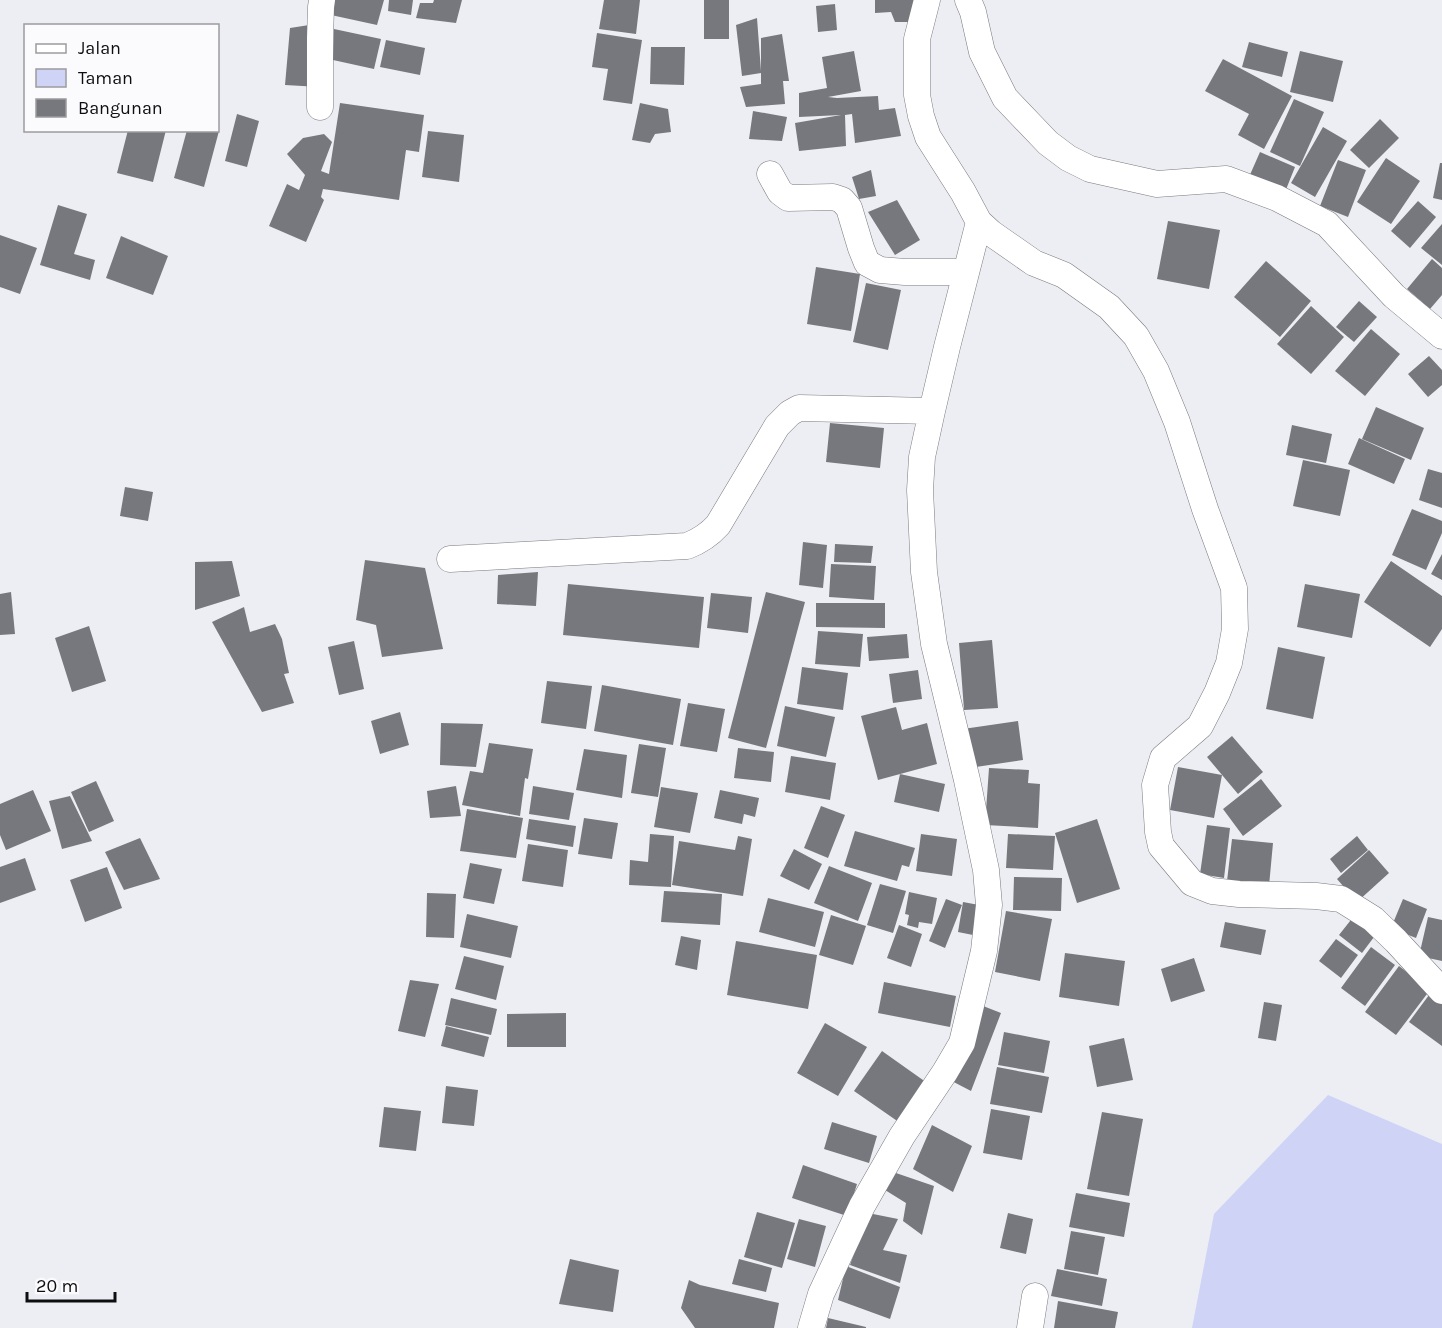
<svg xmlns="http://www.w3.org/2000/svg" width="1442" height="1328" viewBox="0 0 1442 1328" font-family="Karla,sans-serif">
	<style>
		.green { fill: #cfd3f6 }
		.building { fill: #77787d }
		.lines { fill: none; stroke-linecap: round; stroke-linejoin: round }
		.minor-casing { stroke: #797a7e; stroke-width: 27 }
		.minor { stroke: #fff; stroke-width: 26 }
	</style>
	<rect width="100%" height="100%" fill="#edeef3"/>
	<!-- green -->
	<path class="green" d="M1328 1095 1442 1144V1328H1192L1214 1214Z"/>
	<!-- building -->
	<path class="building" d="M334 0H384L377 25 331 15Z
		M389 0H413L411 15 388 11Z
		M434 0H462L456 23 416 18 420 3H433Z
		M604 0H640L636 34 599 29Z
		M704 0H729V39H704Z
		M875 0H914V22H895L891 12 875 13Z
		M835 4 837 30 818 32 816 6Z
		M757 18 761 71V38L782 34 789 81H783L785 104 746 107 740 87 761 84V73L742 76 736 25Z
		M322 23 320 87 285 85 290 28Z
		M334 29 381 39 374 69 333 60Z
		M597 33 642 40 632 104 603 100 608 69 592 67Z
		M386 40 425 48 420 75 380 67Z
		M1249 42 1288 52 1282 77 1242 67Z
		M651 47H685L684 85 650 84Z
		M854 51 861 91 828 97 837 98 878 96 879 110 895 108 901 136 855 143 852 114 845 115 846 146 799 151 795 123 841 115 799 117V93L827 88 822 57Z
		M1300 51 1343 61 1333 102 1290 92Z
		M1223 59 1292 96 1264 149 1238 135 1249 114 1205 91Z
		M1294 99 1324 112 1300 166 1270 152Z
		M340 103 424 115 419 152 406 150 399 200 323 189 321 197 324 200 306 242 269 226 287 184 299 190 305 175 287 154 303 138 324 134 332 142 321 171 329 174Z
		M640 103 668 109 671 132 655 134 650 143 632 140Z
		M753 111 787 117 782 141 749 139Z
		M237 114 259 121 247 167 225 161Z
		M1380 119 1399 138 1369 168 1350 150Z
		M1323 127 1347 141 1315 197 1291 183Z
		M128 130H166L153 182 117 173Z
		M187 130 219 131 204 187 174 178Z
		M428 131 464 135 459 182 422 177Z
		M1260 152 1295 167 1285 192 1249 177Z
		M1386 158 1420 181 1391 224 1357 202Z
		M1338 160 1366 170 1348 217 1320 206Z
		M1440 163H1442V200L1433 198Z
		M871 170 876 196 859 199 852 177Z
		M897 200 920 240 895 255 868 212Z
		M1418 201 1436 217 1410 248 1391 231Z
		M58 205 87 214 74 254 95 260 90 280 40 265Z
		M1168 221 1220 230 1209 289 1157 279Z
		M1442 224V265L1421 248Z
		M0 235 37 248 20 294 0 287Z
		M121 236 168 256 153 295 106 278Z
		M1432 259 1442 268V295L1430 309 1407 289Z
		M1266 261 1311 301 1280 337 1234 297Z
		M816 267 860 274 851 331 807 324Z
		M866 283 901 290 888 350 853 342Z
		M1359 301 1377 317 1354 342 1336 327Z
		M1311 306 1344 337 1311 374 1277 344Z
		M1371 329 1400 354 1365 396 1335 371Z
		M1429 356 1442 370V385L1428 397 1408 374Z
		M1376 407 1424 428 1411 460 1362 439Z
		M830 423 884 428 880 468 826 462Z
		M1292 425 1332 434 1326 463 1286 455Z
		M1359 438 1405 459 1394 484 1348 464Z
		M1303 460 1350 470 1340 516 1293 506Z
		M1428 469 1442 473V508L1419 500Z
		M125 487 153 492 148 521 120 516Z
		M1412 509 1442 521V533L1426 570 1392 555Z
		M803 542 827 545 823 588 799 585Z
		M835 544 873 546 871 563 834 562Z
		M1442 554V580L1431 574Z
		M365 560 425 568 443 649 382 657 376 625 356 620Z
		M232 561 240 596 195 610V562Z
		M1391 561 1442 596V629L1430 647 1364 602Z
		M831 564 876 566 874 600 829 597Z
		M538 572 536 606 497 604 498 575Z
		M568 584 704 597 699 648 563 635Z
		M1305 584 1360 594 1352 638 1297 627Z
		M11 592 15 634 0 635V594Z
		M766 592 805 602 766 748 728 738Z
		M711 593 752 597 748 633 707 628Z
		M816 603H885V628L816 627Z
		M244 607 250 632 275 624 282 639 289 673 284 674 294 703 262 712 212 622Z
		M89 626 106 681 72 692 55 638Z
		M818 631 863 634 860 667 815 664Z
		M907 634 909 658 869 661 867 637Z
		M992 640 998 708 964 710 959 643Z
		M354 641 364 689 339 695 328 647Z
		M1278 647 1325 657 1313 719 1266 709Z
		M802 667 848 673 843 710 797 704Z
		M918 670 922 699 893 703 889 674Z
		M547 681 592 686 586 729 541 723Z
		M602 685 681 699 673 745 594 731Z
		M688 703 725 709 717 752 680 746Z
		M785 706 835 717 826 757 777 746Z
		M896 707 902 730 927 723 937 764 878 780 861 716Z
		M400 712 409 745 380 754 371 721Z
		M1018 721 1023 760 969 768 963 729Z
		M441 723 483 724 476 767 440 765Z
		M1232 736 1263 772 1238 794 1207 757Z
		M489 743 533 749 528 779 525 778 520 816 462 805 470 771 483 773Z
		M639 744 666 748 658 797 631 793Z
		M738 748 774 752 771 782 734 778Z
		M584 749 627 755 622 798 576 790Z
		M791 756 836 763 830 800 785 792Z
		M1178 767 1222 775 1214 818 1170 810Z
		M989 768 1029 770 1028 783 1040 784 1038 828 985 825Z
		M900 774 945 784 939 812 894 802Z
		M1261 779 1282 806 1243 836 1223 809Z
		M96 781 114 821 89 832 71 792Z
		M456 786 461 816 430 818 427 791Z
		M533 786 574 793 569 820 529 814Z
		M661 787 698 793 690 833 654 827Z
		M33 790 51 831 6 850 0 835V804Z
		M720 790 759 798 755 817 744 814 742 824 714 818Z
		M70 796 92 841 62 849 49 801Z
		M821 806 845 815 828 858 804 848Z
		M467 809 523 818 516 858 460 851Z
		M584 818 618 823 612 859 578 854Z
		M529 819 576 826 573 847 526 839Z
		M1097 819 1120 889 1077 903 1055 833Z
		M1207 825 1230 828 1224 878 1200 874Z
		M855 831 915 848 909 867 902 865 897 881 844 866Z
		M650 834 674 836 671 887 629 885 630 860 648 862Z
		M921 834 957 839 952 876 916 871Z
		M1008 834 1055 836 1053 870 1006 868Z
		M738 836 752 839 743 896 672 885 679 841 735 850Z
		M1357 836 1368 850 1341 873 1330 859Z
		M140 838 160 879 124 890 105 852Z
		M1232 839 1273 843 1269 886 1227 881Z
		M528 844 568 850 563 887 522 881Z
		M794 849 822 864 809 890 780 876Z
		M1369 850 1389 873 1357 902 1337 879Z
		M25 858 36 890 0 903V867Z
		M470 863 502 869 494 904 463 898Z
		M829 866 872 883 858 921 814 903Z
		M107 867 122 908 85 922 70 880Z
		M1014 877 1062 878 1061 911 1013 910Z
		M880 884 906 891 893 933 867 925Z
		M664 891 722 894 720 925 661 922Z
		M909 892 937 898 932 924 919 922 918 928 907 925 909 915 905 914Z
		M427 893 456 894 454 938 426 937Z
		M768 898 824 912 815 947 759 932Z
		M946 899 962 905 945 948 929 941Z
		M1403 899 1427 909 1416 938 1391 928Z
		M963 902 979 905 973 935 958 932Z
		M1006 911 1052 919 1040 981 995 972Z
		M467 914 518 926 511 958 460 947Z
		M831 915 866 926 853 965 819 955Z
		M1354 916 1377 933 1362 953 1339 935Z
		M1428 917 1442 920V961L1419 956Z
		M1225 922 1266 930 1261 955 1220 947Z
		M899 925 922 934 911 967 887 958Z
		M681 936 701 940 697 970 675 965Z
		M1336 939 1358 955 1341 978 1319 961Z
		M736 941 817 955 808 1009 727 995Z
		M1371 947 1395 965 1365 1006 1341 988Z
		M1065 953 1125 961 1119 1006 1059 997Z
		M464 956 504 966 496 1000 455 989Z
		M1194 958 1205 991 1171 1002 1161 969Z
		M1399 966 1430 990 1396 1035 1365 1012Z
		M410 980 439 984 425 1037 398 1031Z
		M884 982 956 996 950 1027 878 1013Z
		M1429 995 1442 1004V1046L1409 1022Z
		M451 998 497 1009 491 1035 445 1025Z
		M1264 1002 1282 1005 1276 1041 1258 1038Z
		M978 1004 1001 1013 971 1091 946 1078Z
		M566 1013V1047H507V1014Z
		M825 1023 867 1047 838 1096 797 1073Z
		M446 1026 489 1037 484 1057 441 1046Z
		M1004 1032 1050 1041 1044 1073 998 1065Z
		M1124 1038 1133 1080 1097 1087 1089 1046Z
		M882 1051 930 1085 903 1125 854 1091Z
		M997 1067 1049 1077 1042 1113 990 1104Z
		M446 1086 478 1090 474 1126 442 1123Z
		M384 1107 421 1111 416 1151 379 1147Z
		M991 1109 1030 1116 1022 1160 983 1153Z
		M1102 1112 1143 1119 1129 1196 1087 1189Z
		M832 1122 877 1136 869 1163 824 1149Z
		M932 1125 972 1146 953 1192 913 1169Z
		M803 1165 857 1184 847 1216 792 1198Z
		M893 1172 934 1186 922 1235 903 1221 906 1203 885 1190Z
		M1076 1193 1130 1203 1124 1237 1069 1227Z
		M757 1212 795 1223 782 1268 744 1257Z
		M868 1213 898 1219 883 1250 907 1255 900 1283 850 1265Z
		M1008 1213 1033 1219 1026 1254 1000 1248Z
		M799 1219 826 1226 815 1267 787 1259Z
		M1071 1231 1105 1237 1098 1275 1064 1269Z
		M570 1259 619 1270 613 1312 559 1304Z
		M739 1259 772 1268 766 1292 732 1284Z
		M846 1266 900 1287 890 1319 838 1300Z
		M1057 1269 1107 1279 1102 1306 1051 1296Z
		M689 1280 700 1285 779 1303 774 1328H695L681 1308Z
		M1058 1301 1118 1312 1115 1328H1054Z
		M828 1318 866 1327V1328H826Z"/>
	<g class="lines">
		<!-- minor casing -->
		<g class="minor-casing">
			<path id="minor" d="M927 0 917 39V95L921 116 928 137 963 192 979 222 991 233 1034 263 1064 275 1109 307 1136 336 1156 371 1177 422 1205 509 1234 588 1235 629 1229 663 1217 693 1200 726 1163 758 1155 785 1158 832 1161 846 1192 883 1212 891 1239 894 1316 896 1341 899 1373 919 1396 941 1442 991
				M968 0 973 12 982 52 1005 98 1048 143 1068 158 1090 169 1157 184 1226 179 1277 198 1327 224 1394 296 1442 336
				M320 107V38L321 7 322 0
				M770 174 780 192 788 198 833 197 842 200 849 208 861 248 867 263 880 270 905 272H966
				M450 559 687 546C700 541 709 535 718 525L777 426 790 413 799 408 932 411
				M811 1328 821 1294 862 1206 902 1136 945 1072 962 1043 984 951 989 905 986 870 967 780 934 644 924 572 920 490 922 457 932 411 947 347 979 222
				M1030 1328 1035 1296"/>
		</g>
		<!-- minor -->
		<use href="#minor" class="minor"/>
	</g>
	<!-- legend -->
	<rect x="24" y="24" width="195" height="108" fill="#fbfbfe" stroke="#9c9c9f" stroke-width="1.5"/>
	<rect x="36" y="44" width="30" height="9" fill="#ffffff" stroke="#9c9c9f" stroke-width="1.5"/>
	<text x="78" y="54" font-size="18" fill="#0e0e10">Jalan</text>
	<rect x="36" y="69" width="30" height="18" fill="#cfd3f6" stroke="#9c9c9f" stroke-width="1.5"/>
	<text x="78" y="84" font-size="18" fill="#0e0e10">Taman</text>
	<rect x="36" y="99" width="30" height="18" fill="#77787d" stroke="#9c9c9f" stroke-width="1.5"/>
	<text x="78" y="114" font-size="18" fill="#0e0e10">Bangunan</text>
	<!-- scale -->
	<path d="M27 1292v9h88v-9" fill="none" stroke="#0e0e10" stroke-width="3"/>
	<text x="36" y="1292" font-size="18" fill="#0e0e10" stroke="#fbfbfe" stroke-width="4.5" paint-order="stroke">20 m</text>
</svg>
